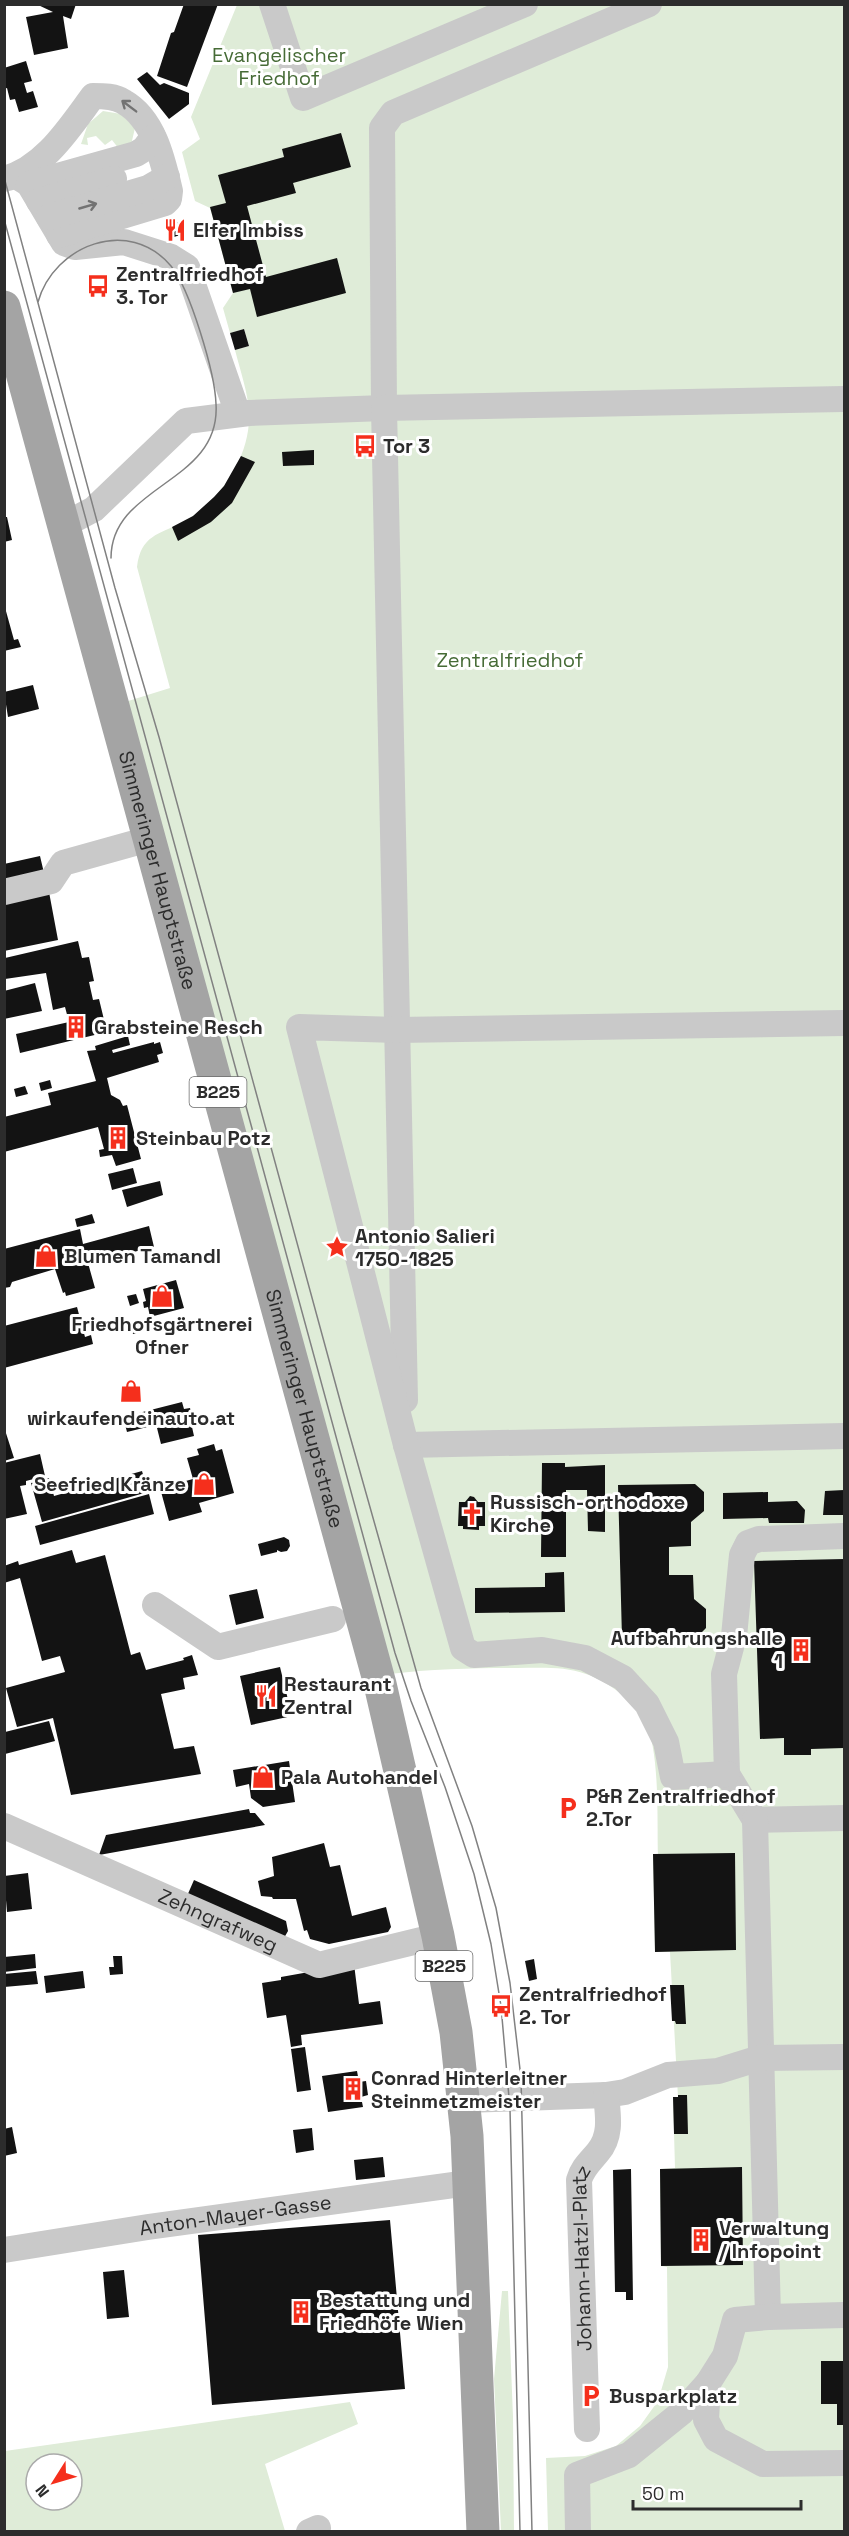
<svg xmlns="http://www.w3.org/2000/svg" width="849" height="2536" viewBox="0 0 849 2536" font-family="'Space Grotesk',sans-serif">
	<style>
		.green { fill: #dfecd8; fill-rule: evenodd }
		.building { fill: #131313 }
		.lines { fill: none; stroke-linecap: round; stroke-linejoin: round }
		.minor { stroke: #c9c9c9; stroke-width: 26 }
		.major { stroke: #a4a4a4; stroke-width: 33 }
		.tram { stroke: #818181; stroke-width: 1.5 }
		.oneway { stroke: #737373 }
		.labels { text-anchor: middle; stroke-width: 6; stroke-linejoin: round; paint-order: stroke }
		.shield { fill: #fff; stroke: #6b6b6b; stroke-width: 1.5 }
		.shield-label { font-size: 18px; font-weight: bold; fill: #2c2c2c }
		.park-label { font-size: 20px; fill: #466b36; stroke: #fff }
		.poi-label { font-size: 20px; font-weight: bold; fill: #2c2c2c; stroke: #fff; text-anchor: start }
		.street-label { font-size: 20px; fill: #2c2c2c; stroke: #fff }
	</style>
	<rect width="100%" height="100%" fill="#fff"/>
	<!-- green -->
	<path class="green" d="M237 5H844V2531H548L546 2458 585 2456 616 2446 640 2426 658 2401 668 2367 667 2267 661 2266 660 2169 675 2168 673 2097H678L670 1952H655L653 1854H658C657 1822 660 1748 645 1722 633 1700 609 1682 586 1674 564 1666 539 1668 517 1668 474 1668 432 1669 389 1674L125 702 170 688 137 567C141 535 158 535 183 522 220 502 251 456 249 413 248 392 240 370 235 350L249 346 244 329 230 333 223 308 233 293 210 208 195 201 182 152 200 139 191 117Z
		M103 111 121 114 135 128 131 145 119 149 112 140 105 145 96 136 87 138 88 145 81 144 88 124Z
		M502 2291H508L513 2417 514 2532 501 2531 494 2379Z
		M350 2402 358 2424 265 2464 285 2531H5V2451ZM36 2464H72V2500H36Z"/>
	<!-- building -->
	<path class="building" d="M36 4H76L71 19 63 16 68 48 34 55 26 17 53 12Z
		M184 4H218L187 87 157 76 171 33 174 32Z
		M26 61 32 81 24 83 27 93 33 91 38 107 19 112 15 99 10 100 7 88 4 89V68Z
		M147 72 160 85 164 83 189 93V104L169 119 137 79Z
		M341 133 351 167 293 183 296 193 247 206 266 277 337 258 346 293 257 317 250 289 233 293 210 207 226 203 218 175 284 157 282 149Z
		M180 222 183 234 171 238 167 226Z
		M244 329 249 346 235 350 230 333Z
		M314 450V465L283 466 282 452Z
		M241 456 255 462 232 503 211 522 178 541 172 527 193 516 214 497 224 486Z
		M4 517H7L12 540 4 542Z
		M4 604 14 640 18 639 21 647 4 651Z
		M33 685 39 709 8 717 4 692Z
		M40 856 44 873 4 881V864Z
		M49 892 58 940 4 951V900Z
		M78 941 82 958 89 957 94 981 89 982 93 1000 99 999 107 1032 20 1053 16 1034 69 1022 65 1007 53 1010 46 973 5 979V958Z
		M35 983 42 1011 4 1019V991Z
		M128 1036 130 1045 112 1050 113 1053 154 1042V1044L160 1042 163 1053 157 1055 159 1062 107 1078 111 1095 120 1100 123 1106 127 1105 141 1159 116 1166 112 1155 100 1157 99 1150 104 1149 98 1127 4 1152V1117L51 1105 48 1093 96 1081 87 1051 96 1050 95 1046Z
		M50 1080 52 1088 41 1091 39 1083Z
		M25 1086 28 1094 16 1097 14 1089Z
		M133 1168 137 1183 112 1190 108 1174Z
		M160 1181 163 1195 127 1207 122 1190Z
		M92 1214 95 1223 77 1227 75 1219Z
		M149 1226 154 1247 88 1263 95 1288 66 1296 65 1292 63 1293 55 1269 12 1282 10 1287 4 1288V1249L80 1229 83 1244Z
		M176 1280 184 1308 150 1317 148 1307 144 1308 143 1302 146 1301 143 1289Z
		M136 1294 139 1303 130 1306 127 1296Z
		M77 1307 85 1337 91 1335 93 1344 4 1368V1326Z
		M140 1319 144 1331 133 1334 129 1322Z
		M182 1402 184 1409 190 1408 192 1416 127 1432 123 1417Z
		M190 1418 194 1436 161 1444 157 1428Z
		M4 1427 14 1458 4 1461Z
		M214 1444 216 1451 222 1449 234 1493 199 1503 202 1512 169 1521 160 1488 193 1479 187 1458 199 1455 197 1449Z
		M40 1454 45 1476 26 1481V1485L20 1486 27 1514 4 1519V1463Z
		M542 1463H565V1467L605 1465V1532L588 1531 587 1490H566V1557H541Z
		M142 1471 148 1492 42 1522 31 1483 49 1478 54 1496Z
		M695 1484 704 1492V1511L691 1522V1546L669 1547V1575H693L694 1599 706 1609V1628L697 1637 622 1638 618 1485Z
		M844 1490V1515H823L825 1491Z
		M768 1492V1502L797 1501 805 1510 804 1523H769L768 1518 723 1519V1493Z
		M149 1494 154 1514 40 1545 35 1526Z
		M470 1496 474 1497 478 1502H485V1526H479V1530L463 1529V1526H458L459 1502H465Z
		M284 1537 289 1540 290 1546 287 1551 281 1552 277 1550V1552L261 1556 258 1544Z
		M72 1550 76 1563 105 1555 131 1655 140 1652 146 1670 184 1660 183 1658 192 1655 198 1675 183 1678 185 1689 161 1694 174 1749 194 1746 201 1774 71 1795 53 1718 17 1727 6 1688 65 1672 60 1656 42 1661 20 1578 4 1583V1566L18 1561 19 1565Z
		M844 1559V1748L811 1749V1755H784V1738L760 1739 754 1561Z
		M564 1572 565 1612 475 1613V1588L545 1587V1573Z
		M257 1589 264 1618 236 1625 229 1595Z
		M280 1667 292 1716 251 1725 240 1676Z
		M49 1721 55 1741 5 1754V1732Z
		M289 1761 295 1802 263 1807 251 1798 249 1784 236 1787 233 1770Z
		M249 1809 250 1813H255L265 1825 99 1855 106 1835Z
		M324 1843 330 1867 340 1865 352 1916 386 1907 391 1927 388 1932 329 1944 310 1939 307 1930 304 1931 296 1899H273L272 1897 261 1896 258 1881 274 1876 272 1857Z
		M735 1853 736 1950 655 1952 653 1854Z
		M28 1873 32 1909 7 1912 4 1876Z
		M194 1880 286 1921 288 1931 284 1938 187 1896Z
		M35 1954 36 1968 4 1972V1957Z
		M113 1956H122L123 1974 110 1975 109 1967H114Z
		M534 1959 537 1979 529 1981 525 1961Z
		M354 1964 359 2004 380 2001 383 2024 301 2035 302 2045 291 2047 286 2015 267 2018 262 1983 281 1980V1977Z
		M36 1971 38 1984 4 1987V1974Z
		M83 1971 85 1988 46 1993 44 1976Z
		M670 1985H684L686 2024H676L675 2021H672Z
		M305 2047 311 2090 297 2092 291 2049Z
		M357 2071 359 2082 366 2081 368 2095 361 2097 363 2107 328 2112 322 2076Z
		M678 2095H687L688 2134H674L673 2097H678Z
		M12 2127 17 2153 4 2156V2129Z
		M312 2128 314 2150 296 2153 293 2130Z
		M383 2157 385 2177 356 2180 354 2160Z
		M742 2167 743 2265 661 2266 660 2169Z
		M631 2169 633 2300H626V2292H615L613 2170Z
		M390 2220 405 2389 212 2405 198 2235Z
		M124 2270 129 2317 107 2319 103 2272Z
		M821 2361H844V2425H837V2404H821Z"/>
	<g class="lines">
		<!-- minor -->
		<g class="minor">
			<path d="M272 4 303 98 525 4"/>
			<path d="M16 176 29 184 64 243 75 247 124 242 171 257 187 267 238 414"/>
			<path d="M4 179C44 169 70 127 93 96 103 96 115 96 124 102 154 119 163 161 170 191L169 199 165 203 59 235"/>
			<path d="M29 184 136 154 144 149 153 137"/>
			<path d="M39 201 114 179"/>
			<path d="M49 217 148 188 167 177"/>
			<path d="M64 525 94 509 186 421 249 413 384 408 382 128 393 113 649 4"/>
			<path d="M4 892 51 881 63 863 149 839"/>
			<path d="M405 1400 384 408 844 399"/>
			<path d="M406 1445 844 1436"/>
			<path d="M844 1536 759 1539 748 1543 742 1555 734 1636 724 1674 727 1774 755 1820 844 1818"/>
			<path d="M155 1605 218 1647 333 1619"/>
			<path d="M727 1774 673 1777 666 1742 647 1704 623 1678 585 1658 542 1650 474 1655 463 1648 406 1445 299 1027 397 1030 844 1023"/>
			<path d="M755 1820 768 2317"/>
			<path id="s1" d="M4 1826 319 1965 438 1936"/>
			<path d="M464 2100 606 2095 625 2092 668 2075 718 2071 760 2058 844 2057"/>
			<path id="s2" d="M4 2250 148 2227 468 2183"/>
			<path d="M844 2315 768 2317 735 2320 725 2356 708 2383 706 2420 716 2439 763 2464 844 2463"/>
			<path id="s3" d="M587 2429 579 2180C583 2167 590 2162 598 2152 612 2136 608 2115 606 2095"/>
			<path d="M309 2532 318 2528"/>
			<path d="M578 2532 577 2475 629 2455 681 2413 708 2383"/>
		</g>
		<!-- major -->
		<path class="major" id="s4" d="M4 307 380 1684 438 1936 456 2032 467 2136 483 2532"/>
		<!-- tram -->
		<path class="tram" d="M4 177 115 588 159 737 344 1415 421 1688 472 1826 496 1908 510 1983 521 2078 532 2532
			M4 219 395 1653 411 1701 445 1787 474 1874 491 1944 501 2006 510 2109 520 2532
			M38 302C54 245 129 216 171 266 190 289 215 373 216 404 221 484 111 484 111 558"/>
	</g>
	<!-- one-way arrows -->
	<defs><path id="oneway-shaft" d="M-6 0H5M1.5-3L5.5 0L1.5 3" fill="none" stroke-width="1.6" stroke-linecap="round" stroke-linejoin="round" transform="scale(1.5)"/></defs>
	<g class="oneway">
		<use href="#oneway-shaft" transform="translate(129 106) rotate(-143)"/>
		<use href="#oneway-shaft" transform="translate(88 206) rotate(-16)"/>
	</g>
	<!-- icons -->
	<defs>
		<g id="restaurant-bare" transform="scale(1.8)"><path d="M-5-6h1v4h1v-4h1v4h1v-4h1v5L-1.5 .5V6h-2V.5L-5-1ZM5-6V6H3V1.5H1.5Q1.5-4 5-6Z" fill="#f52f1c" stroke="#fff" stroke-width="2.5" paint-order="stroke"/></g>
		<g id="bus-bare" transform="scale(1.8)"><path d="M-5-6H5V4H4V6H2V4H-2V6H-4V4H-5ZM-3.5-4V0h7V-4ZM-3.5 1.2v1.5H-2V1.2ZM2 1.2v1.5H3.5V1.2Z" fill="#f52f1c" stroke="#fff" stroke-width="2.5" paint-order="stroke"/></g>
		<g id="building-bare" transform="scale(1.8)"><path d="M-4-6H4V6H1V3H-1V6H-4ZM-2.5-4.3h1.7v1.8h-1.7ZM.8-4.3h1.7v1.8H.8ZM-2.5-1h1.7V.8h-1.7ZM.8-1h1.7V.8H.8Z" fill="#f52f1c" stroke="#fff" stroke-width="2.5" paint-order="stroke"/></g>
		<g id="sight-bare" transform="scale(1.8)"><path d="M0-6L1.8-2.2L6-1.7L2.9 1.2L3.7 5.4L0 3.3L-3.7 5.4L-2.9 1.2L-6-1.7L-1.8-2.2Z" fill="#f52f1c" stroke="#fff" stroke-width="2.5" paint-order="stroke"/></g>
		<g id="shop-bare" transform="scale(1.8)"><path d="M-5-2.5h2.3a2.7 3.5 0 0 1 5.4 0H5L5.5 6h-11ZM-1.5-2.5h3a1.5 2.3 0 0 0-3 0Z" fill="#f52f1c" stroke="#fff" stroke-width="2.5" paint-order="stroke"/></g>
		<g id="church-bare" transform="scale(1.8)"><path d="M-1.2-6h2.4v3.5h3.3v2.4h-3.3V6h-2.4V-.1h-3.3v-2.4h3.3Z" fill="#f52f1c" stroke="#fff" stroke-width="2.5" paint-order="stroke"/></g>
		<g id="parking-bare" transform="scale(1.8)"><path d="M-3.5-5.5H1a3.5 3.5 0 0 1 0 7H-1V5.5H-3.5ZM-1-3.4V-.6H.8a1.4 1.4 0 0 0 0-2.8Z" fill="#f52f1c" stroke="#fff" stroke-width="2.5" paint-order="stroke"/></g>
	</defs>
	<g fill-rule="evenodd">
		<use href="#restaurant-bare" x="175" y="230"/>
		<use href="#bus-bare" x="98" y="286"/>
		<use href="#bus-bare" x="365" y="446"/>
		<use href="#building-bare" x="76" y="1027"/>
		<use href="#building-bare" x="118" y="1138"/>
		<use href="#sight-bare" x="337" y="1247"/>
		<use href="#shop-bare" x="46" y="1256"/>
		<use href="#shop-bare" x="162" y="1296"/>
		<use href="#shop-bare" x="131" y="1391"/>
		<use href="#shop-bare" x="204" y="1484"/>
		<use href="#church-bare" x="472" y="1514"/>
		<use href="#building-bare" x="801" y="1650"/>
		<use href="#restaurant-bare" x="266" y="1696"/>
		<use href="#shop-bare" x="263" y="1777"/>
		<use href="#parking-bare" x="568" y="1808"/>
		<use href="#bus-bare" x="501" y="2006"/>
		<use href="#building-bare" x="353" y="2089"/>
		<use href="#building-bare" x="701" y="2240"/>
		<use href="#building-bare" x="301" y="2312"/>
		<use href="#parking-bare" x="591" y="2396"/>
	</g>
	<g class="labels">
		<!-- shield labels -->
		<g class="shield">
			<rect x="189.5" y="1077" width="57" height="30" rx="4.5"/>
			<rect x="415.5" y="1951" width="57" height="30" rx="4.5"/>
		</g>
		<g class="shield-label">
			<text x="218" y="1098">B225</text>
			<text x="444" y="1972">B225</text>
		</g>
		<!-- park labels -->
		<g class="park-label">
			<text x="279" y="62">Evangelischer<tspan x="279" dy="23">Friedhof</tspan></text>
			<text x="510" y="667">Zentralfriedhof</text>
		</g>
		<!-- poi labels -->
		<g class="poi-label">
			<text x="193" y="237">Elfer Imbiss</text>
			<text x="116" y="281">Zentralfriedhof<tspan x="116" dy="23">3. Tor</tspan></text>
			<text x="383" y="453">Tor 3</text>
			<text x="94" y="1034">Grabsteine Resch</text>
			<text x="136" y="1145">Steinbau Potz</text>
			<text x="355" y="1243">Antonio Salieri<tspan x="355" dy="23">1750-1825</tspan></text>
			<text x="64" y="1263">Blumen Tamandl</text>
			<text x="162" y="1331" text-anchor="middle">Friedhofsgärtnerei<tspan x="162" dy="23">Ofner</tspan></text>
			<text x="131" y="1425" text-anchor="middle">wirkaufendeinauto.at</text>
			<text x="186" y="1491" text-anchor="end">Seefried Kränze</text>
			<text x="490" y="1509">Russisch-orthodoxe<tspan x="490" dy="23">Kirche</tspan></text>
			<text x="783" y="1645" text-anchor="end">Aufbahrungshalle<tspan x="783" dy="23">1</tspan></text>
			<text x="284" y="1691">Restaurant<tspan x="284" dy="23">Zentral</tspan></text>
			<text x="281" y="1784">Pala Autohandel</text>
			<text x="586" y="1803">P&amp;R Zentralfriedhof<tspan x="586" dy="23">2.Tor</tspan></text>
			<text x="519" y="2001">Zentralfriedhof<tspan x="519" dy="23">2. Tor</tspan></text>
			<text x="371" y="2085">Conrad Hinterleitner<tspan x="371" dy="23">Steinmetzmeister</tspan></text>
			<text x="719" y="2235">Verwaltung<tspan x="719" dy="23">/ Infopoint</tspan></text>
			<text x="319" y="2307">Bestattung und<tspan x="319" dy="23">Friedhöfe Wien</tspan></text>
			<text x="609" y="2403">Busparkplatz</text>
		</g>
		<!-- street labels -->
		<g class="street-label">
			<text dy="7" stroke="none"><textPath href="#s4" startOffset="584">Simmeringer Hauptstraße</textPath></text>
			<text dy="7" stroke="none"><textPath href="#s4" startOffset="1142">Simmeringer Hauptstraße</textPath></text>
			<text dy="7" stroke="none"><textPath href="#s1" startOffset="234">Zehngrafweg</textPath></text>
			<text dy="7" stroke="none"><textPath href="#s2" startOffset="234">Anton-Mayer-Gasse</textPath></text>
			<text dy="7" stroke="none"><textPath href="#s3" startOffset="171">Johann-Hatzl-Platz</textPath></text>
		</g>
	</g>
	<!-- border -->
	<rect width="849" height="2536" fill="none" stroke="#2c2c2c" stroke-width="12"/>
	<!-- north arrow -->
	<g transform="translate(54 2482) rotate(233)"><circle r="28" fill="#ffffff" stroke="#ababab" stroke-width="1.5"/>
	<path d="M0-4.5L10 22L0 15L-10 22Z" fill="#f52f1c"/>
	<text y="-9" font-size="16" font-weight="bold" text-anchor="middle" fill="#2c2c2c">N</text>
	</g>
	<!-- scale -->
	<path d="M633 2500v9h168v-9" fill="none" stroke="#2c2c2c" stroke-width="3"/>
	<text x="642" y="2500" font-size="18" fill="#2c2c2c" stroke="#ffffff" stroke-width="4.5" paint-order="stroke">50 m</text>
</svg>
